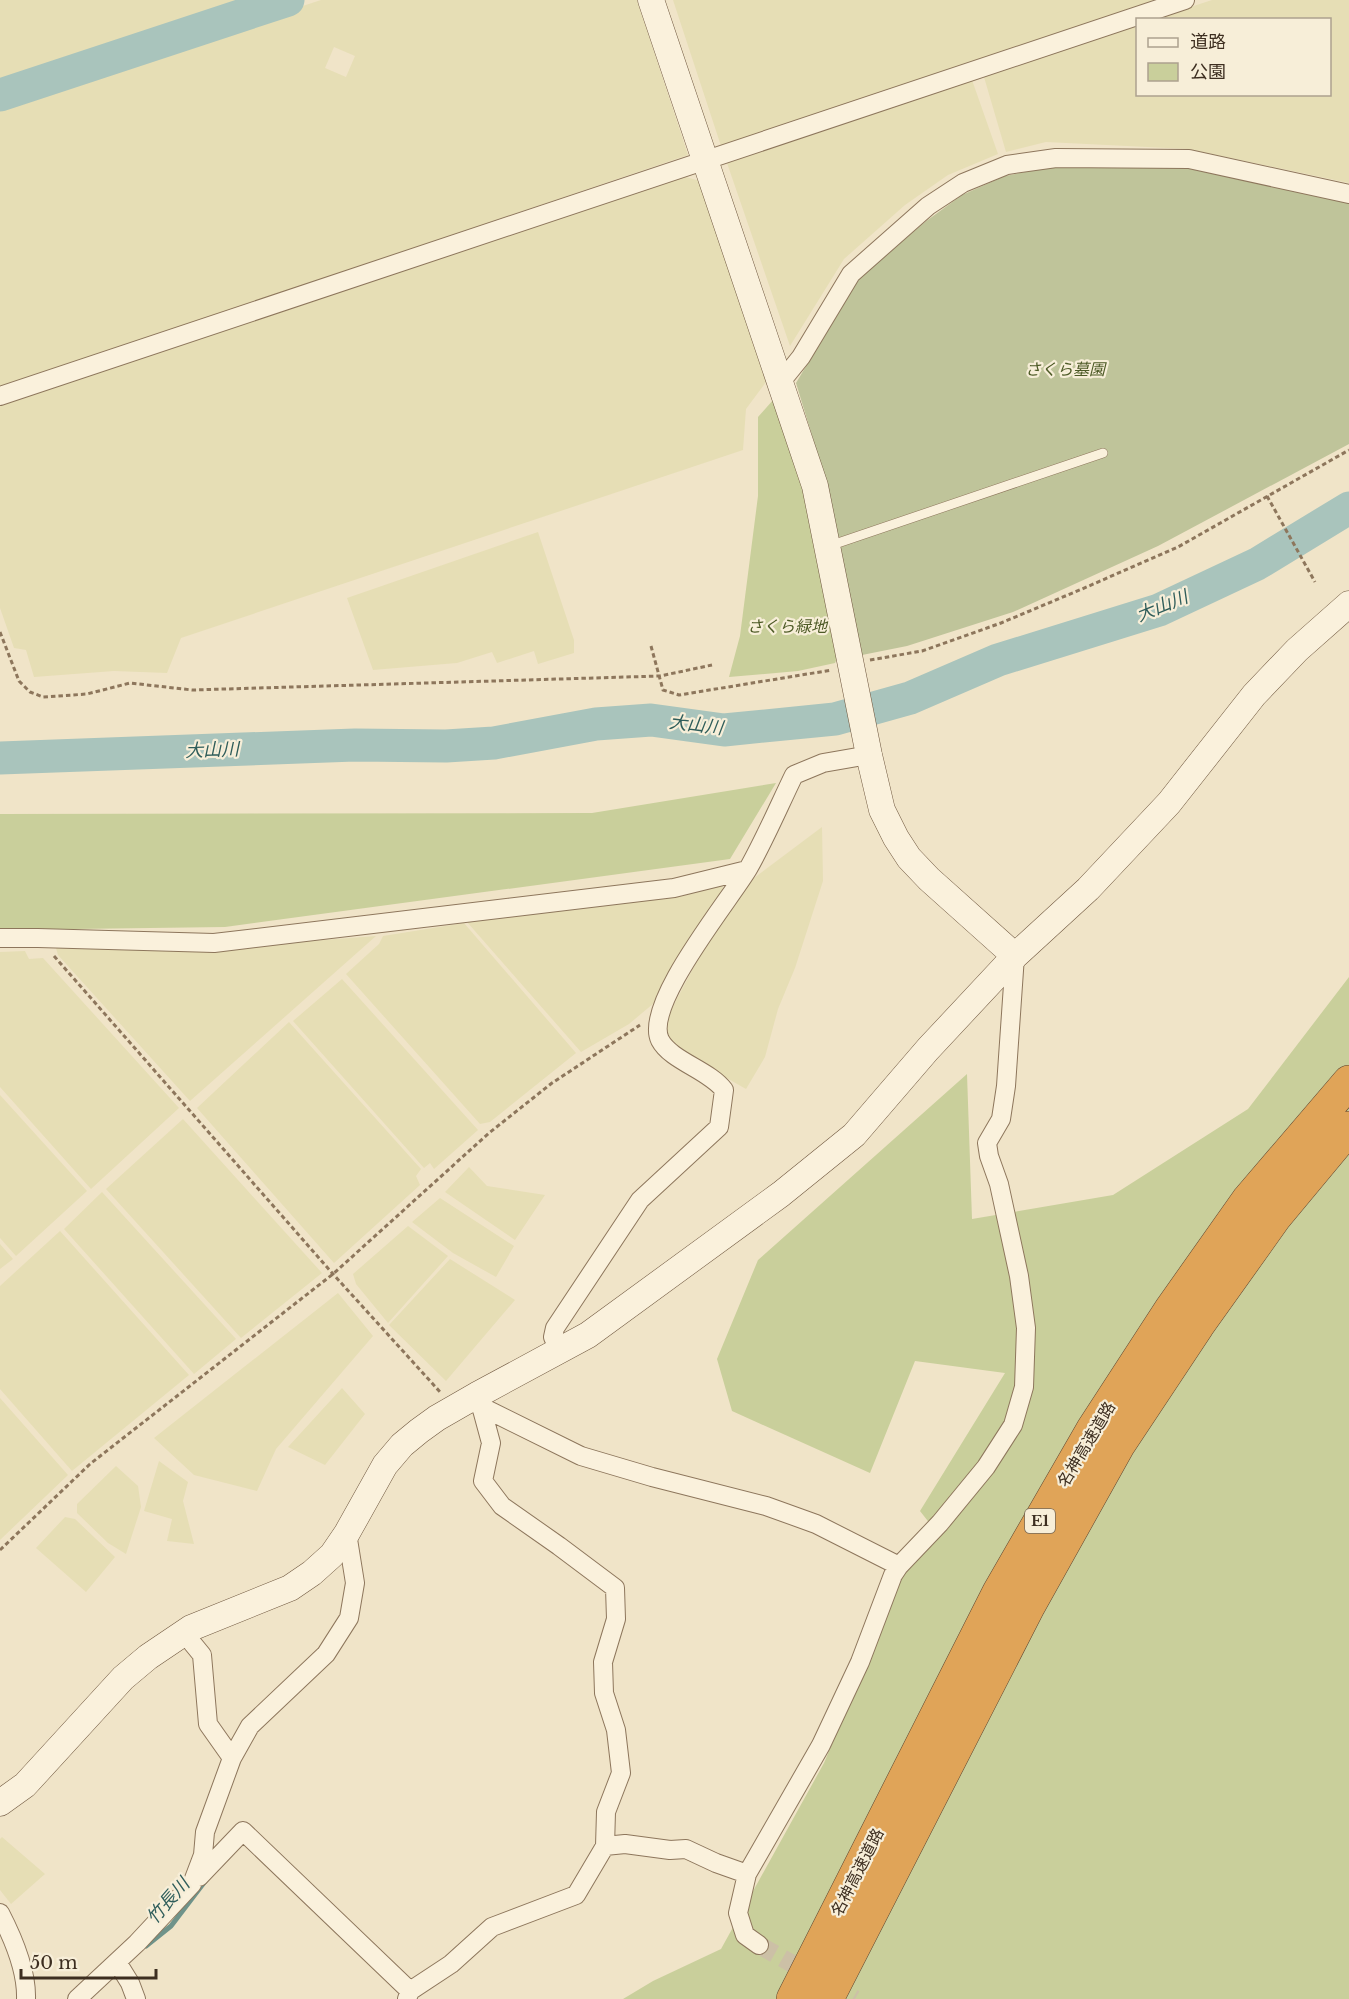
<svg xmlns="http://www.w3.org/2000/svg" width="1349" height="1999" viewBox="0 0 1349 1999" font-family="'Libre Baskerville','Noto Sans JP',serif">
	<style>
		.farmland { fill: #e6deb5; fill-rule: evenodd }
		.green { fill: #c9cf9b }
		.cemetery { fill: #bfc49a }
		.lines { fill: none; stroke-linecap: round; stroke-linejoin: round }
		.stream { stroke: #6f938a; stroke-width: 5 }
		.river { stroke: #a9c4bc; stroke-width: 33 }
		.street-tunnel { stroke: #ccc0a6; stroke-width: 18; stroke-dasharray: 18 9; stroke-linecap: butt }
		.lane-casing { stroke: #8d765c; stroke-width: 10 }
		.street-casing { stroke: #8d765c; stroke-width: 20 }
		.secondary-casing { stroke: #6f573f; stroke-width: 27 }
		.highway-casing { stroke: #5b4430; stroke-width: 34 }
		.path { stroke: #8d765c; stroke-width: 3; stroke-dasharray: 4.5 3; stroke-linecap: butt }
		.lane { stroke: #faf1dc; stroke-width: 9 }
		.street { stroke: #faf1dc; stroke-width: 18 }
		.secondary { stroke: #faf1dc; stroke-width: 26 }
		.highway { stroke: #e0a458; stroke-width: 33 }
		.labels { text-anchor: middle; stroke-width: 4.5; stroke-linejoin: round; paint-order: stroke }
		.shield { fill: #f7eed8; stroke: #756857; stroke-width: 1.5 }
		.shield-label { font-size: 15px; font-weight: bold; fill: #3d2e20 }
		.park-label { font-size: 16px; font-style: italic; fill: #4d5a26; stroke: #f7eed8 }
		.street-label { font-size: 16px; fill: #3d2e20; stroke: #f7eed8 }
		.water-label { font-size: 18px; font-style: italic; fill: #2f5d5a; stroke: #f7eed8 }
	</style>
	<rect width="100%" height="100%" fill="#f0e4c8"/>
	<!-- farmland -->
	<path class="farmland" d="M0 0H266L0 89Z
		M321 0H637L688 155 0 388V106ZM334 47 355 56 346 77 325 68Z
		M673 0H1155L721 146Z
		M1212 0H1349V183L1188 149 1046 142 1006 152 984 77 1137 25 1138 94H1330V20L1154 19Z
		M972 80 998 154 948 175 905 205 844 259 790 346 727 163Z
		M682 176 700 181 766 382 746 409 743 450 181 638 167 673 114 671 34 677 26 650 14 648 0 608V405Z
		M538 532 574 640V653L538 664 534 651 497 663 492 652 457 663 373 670 347 598Z
		M822 827 823 881 795 968 778 1009 765 1057 746 1089 669 1045 664 1034 670 1012 708 940 754 878Z
		M722 883 723 890 687 943 660 998 629 1024 581 1052 467 922 683 896Z
		M464 923 576 1053 490 1122 480 1124 346 974 379 944 383 936Z
		M376 936 190 1101 58 955 56 948 73 946 206 949Z
		M25 951 29 959 43 958 179 1108 91 1189 0 1087V952Z
		M342 979 478 1130 434 1169 430 1163 424 1168 293 1021Z
		M289 1022 421 1169 416 1176 420 1185 334 1263 197 1108Z
		M0 1095 87 1191 16 1256 0 1238Z
		M183 1119 322 1273 241 1338 106 1189Z
		M469 1167 487 1186 545 1195 515 1240 445 1192Z
		M102 1192 236 1339 194 1374 64 1229Z
		M440 1198 514 1246 496 1277 453 1253 412 1222Z
		M408 1226 448 1256 388 1323 356 1284 353 1274Z
		M60 1231 189 1375 72 1471 0 1389V1286Z
		M0 1244 13 1259 0 1269Z
		M450 1259 515 1300 446 1381 389 1325Z
		M338 1293 373 1336 276 1449 257 1491 194 1475 154 1438Z
		M342 1388 365 1414 325 1465 288 1447Z
		M0 1398 68 1475 0 1540Z
		M159 1461 188 1482 183 1501 194 1544 167 1541 172 1519 144 1511Z
		M116 1466 138 1486 141 1507 126 1554 108 1543 77 1513V1504Z
		M65 1517 75 1519 115 1557 86 1592 36 1548Z
		M2 1837 45 1874 11 1904 0 1890V1839Z"/>
	<!-- green -->
	<path class="green" d="M774 399 806 489 839 653 835 663 798 671 729 677 740 636 758 496V417Z
		M776 783 730 859 225 927 0 930V814L592 813Z
		M1349 977V1999H623L653 1981 721 1949 824 1763 902 1575 938 1534 920 1511 1005 1373 915 1361 870 1473 732 1411 717 1359 758 1260 967 1074 972 1219 1113 1195 1248 1109Z"/>
	<!-- cemetery -->
	<path class="cemetery" d="M1050 167 1186 168 1349 203V444L1158 546 1013 612 907 646 862 655 824 475 796 383 858 279 925 222 962 195 1005 176Z"/>
	<g class="lines">
		<!-- stream -->
		<path class="stream" d="M146 1946 171 1926 206 1880"/>
		<!-- river -->
		<path class="river" d="M0 95 288 0
			M0 758 355 745 446 746 494 743 596 724 651 720 724 730 835 719 910 698 998 660 1159 610 1257 564 1349 508"/>
		<!-- street-tunnel -->
		<path class="street-tunnel" d="M759 1945 855 1999"/>
		<!-- lane casing -->
		<g class="lane-casing">
			<path id="lane" d="M829 546 1103 453"/>
		</g>
		<!-- street casing -->
		<g class="street-casing">
			<path id="street" d="M780 383 801 357 851 274 928 206 963 183 1007 165 1056 158 1189 159 1349 194
				M0 396 1185 0
				M0 938H38L214 943 674 888 747 870
				M559 1351 553 1337 555 1328 640 1200 719 1127 724 1090C709 1070 671 1061 660 1040 643 1005 729 901 748 869 765 839 779 806 794 775L823 763 869 755
				M474 1403 581 1456 652 1477 766 1506 816 1524 899 1566
				M184 1633 202 1655 208 1724 232 1758
				M605 1846 625 1844 670 1850 686 1849 716 1863 747 1874
				M199 1877 243 1831 410 1991
				M0 1913C13 1938 27 1970 26 1999
				M759 1945 745 1935 738 1913 747 1874 821 1745 860 1662 893 1575 899 1566 940 1523 986 1467 1013 1425 1024 1387 1026 1328 1019 1276 999 1184 989 1156 987 1143 1001 1119 1006 1086 1015 956
				M117 1962 130 1983 136 1999
				M77 1999 137 1943 192 1884 203 1855 205 1832 232 1758 250 1726 326 1654 349 1618 355 1583 347 1533
				M407 1999 410 1991 451 1964 492 1927 576 1895 605 1846 606 1812 621 1773 616 1730 604 1693 603 1662 616 1619 615 1588 559 1546 502 1506 483 1481 491 1443 481 1406"/>
		</g>
		<!-- secondary casing -->
		<g class="secondary-casing">
			<path id="secondary" d="M651 0 815 486 869 755 882 810 896 838 909 858 929 879 1015 956
				M0 1803 25 1785 123 1678 148 1657 191 1628 290 1588 312 1573 332 1555 347 1533 385 1465 402 1445 419 1431 437 1418 477 1395 588 1335 781 1194 854 1135 928 1049 1015 956 1088 889 1169 803 1254 695 1297 650 1349 604"/>
		</g>
		<!-- highway casing -->
		<g class="highway-casing">
			<path id="highway" d="M793 1999 999 1592 1093 1429 1171 1309 1248 1200 1349 1082
				M827 1999 1028 1607 1119 1444 1198 1325 1275 1217 1349 1128"/>
		</g>
		<!-- path -->
		<path class="path" d="M1267 496 1315 582
			M0 632 19 681 30 692 43 697 87 694 130 683 192 690 660 676 712 665
			M651 646 663 690 679 695 832 670
			M870 660 922 651 1001 623 1082 589 1178 547 1349 450
			M54 956 333 1274 441 1393
			M0 1550 90 1464 333 1274 489 1133 552 1083 640 1025"/>
		<!-- lane -->
		<use href="#lane" class="lane"/>
		<!-- street -->
		<use href="#street" class="street"/>
		<!-- secondary -->
		<use href="#secondary" class="secondary"/>
		<!-- highway -->
		<use href="#highway" class="highway"/>
	</g>
	<g class="labels">
		<!-- shield labels -->
		<rect class="shield" x="1025" y="1509" width="30" height="24" rx="4.5"/>
		<g class="shield-label">
			<text x="1040" y="1526">E1</text>
		</g>
		<!-- park labels -->
		<g class="park-label">
			<text x="1065" y="375">さくら墓園</text>
			<text x="787" y="632">さくら緑地</text>
		</g>
		<!-- street labels -->
		<g class="street-label">
			<text transform="translate(1086 1444) rotate(-59)" y="6">名神高速道路</text>
			<text transform="translate(857 1872) rotate(-63)" y="6">名神高速道路</text>
		</g>
		<!-- water labels -->
		<g class="water-label">
			<text transform="translate(1162 606) rotate(-22)" y="6">大山川</text>
			<text transform="translate(696 725) rotate(7)" y="6">大山川</text>
			<text transform="translate(212 750) rotate(-2)" y="6">大山川</text>
			<text transform="translate(168 1901) rotate(-49)" y="6">竹長川</text>
		</g>
	</g>
	<!-- legend -->
	<rect x="1136" y="18" width="195" height="78" fill="#f7eed8" stroke="#ada18e" stroke-width="1.5"/>
	<rect x="1148" y="38" width="30" height="9" fill="#faf1dc" stroke="#ada18e" stroke-width="1.5"/>
	<text x="1190" y="48" font-size="18" fill="#3d2e20">道路</text>
	<rect x="1148" y="63" width="30" height="18" fill="#c9cf9b" stroke="#ada18e" stroke-width="1.5"/>
	<text x="1190" y="78" font-size="18" fill="#3d2e20">公園</text>
	<!-- scale -->
	<path d="M21 1969v9h135v-9" fill="none" stroke="#3d2e20" stroke-width="3"/>
	<text x="30" y="1969" font-size="18" fill="#3d2e20" stroke="#f7eed8" stroke-width="4.5" paint-order="stroke">50 m</text>
</svg>
